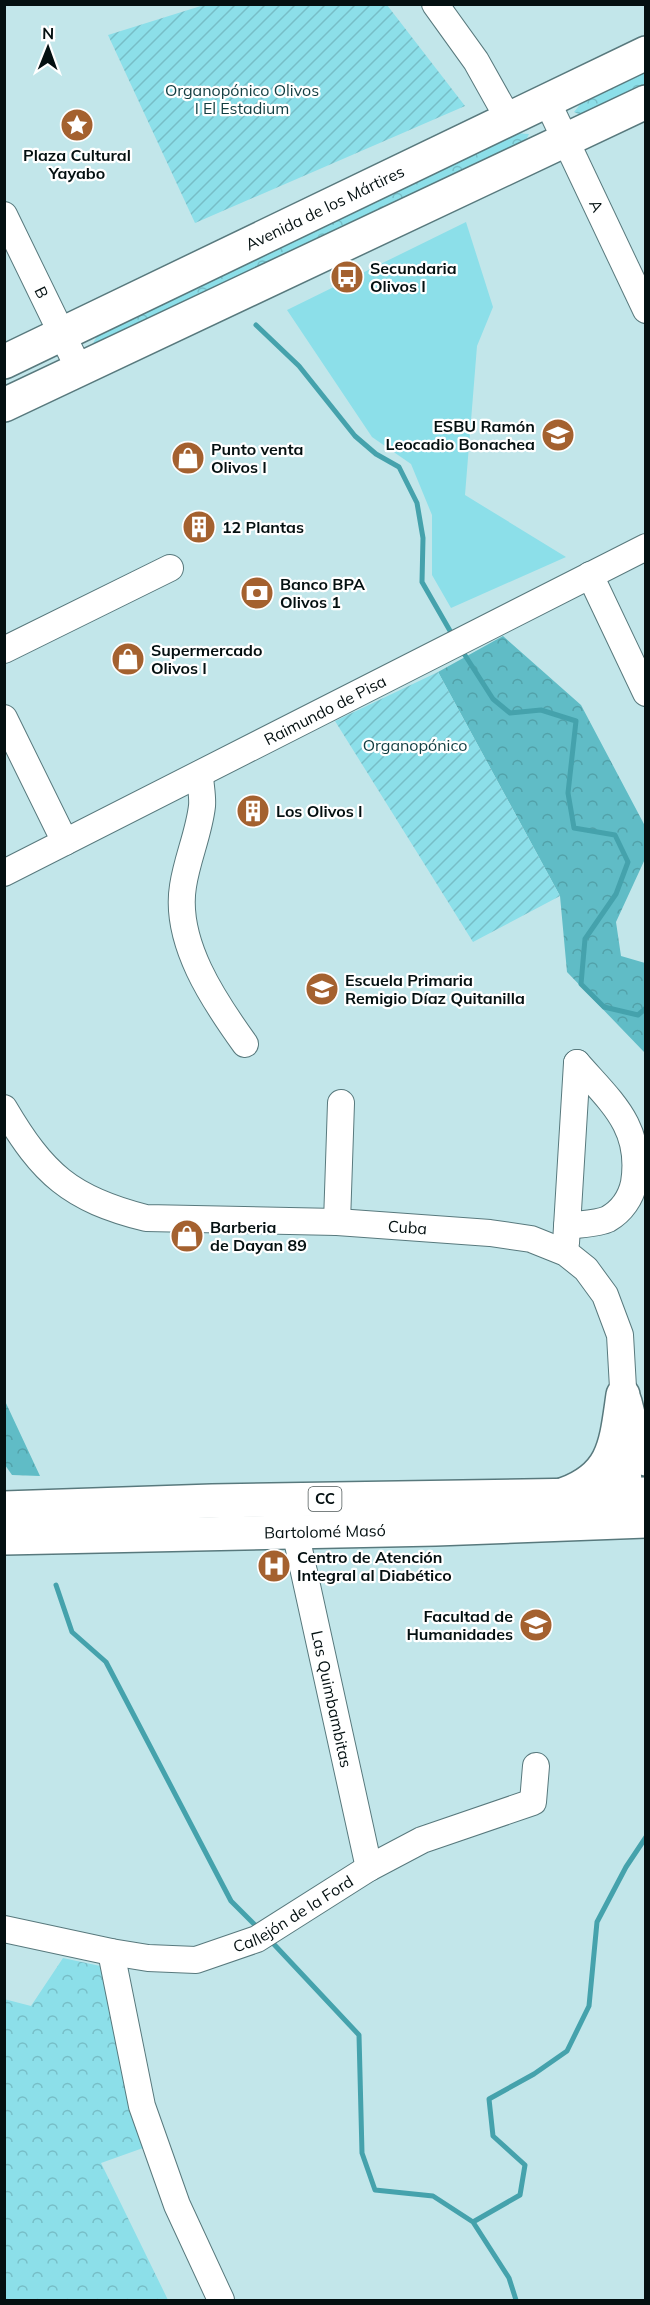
<svg xmlns="http://www.w3.org/2000/svg" width="650" height="2305" viewBox="0 0 650 2305" font-family="Mulish,sans-serif">
	<style>
		.grass { fill: #8cdfe9 }
		.forest { fill: url(#forest-crowns) }
		.park { fill: url(#park-crowns) }
		.garden { fill: url(#garden-furrows) }
		.lines { fill: none; stroke-linecap: round; stroke-linejoin: round }
		.stream { stroke: #45a2ac; stroke-width: 5 }
		.minor-casing { stroke: #58797d; stroke-width: 28 }
		.major-casing { stroke: #58797d; stroke-width: 36 }
		.minor { stroke: #fff; stroke-width: 26 }
		.major { stroke: #fff; stroke-width: 33 }
		.labels { text-anchor: middle; stroke-width: 4.5; stroke-linejoin: round; paint-order: stroke }
		.shield { fill: #fff; stroke: #4f5858; stroke-width: 1.5 }
		.shield-label { font-size: 15px; font-weight: bold; fill: #041011 }
		.park-label { font-size: 16px; fill: #113d41; stroke: #fff }
		.poi-label { font-size: 16px; font-weight: bold; fill: #041011; stroke: #fff; text-anchor: start }
		.street-label { font-size: 16px; fill: #041011; stroke: #fff }
	</style>
	<defs>
		<pattern id="forest-crowns" width="20" height="18" patternUnits="userSpaceOnUse" patternTransform="scale(1.5)"><rect width="20" height="18" fill="#60bcc6"/><path d="M2 6a3 3 0 1 1 6 0M12 15a3 3 0 1 1 6 0" fill="none" stroke="#52a1a9"/></pattern>
		<pattern id="park-crowns" width="20" height="18" patternUnits="userSpaceOnUse" patternTransform="scale(1.5)"><rect width="20" height="18" fill="#8cdfe9"/><path d="M2 6a3 3 0 1 1 6 0M12 15a3 3 0 1 1 6 0" fill="none" stroke="#77bec7"/></pattern>
		<pattern id="garden-furrows" width="10" height="10" patternUnits="userSpaceOnUse" patternTransform="scale(1.5)"><rect width="10" height="10" fill="#8cdfe9"/><path d="M-1 1l2-2M0 10L10 0M9 11l2-2" fill="none" stroke="#77bec7"/></pattern>
	</defs>
	<rect width="100%" height="100%" fill="#c2e6ea"/>
	<!-- grass -->
	<path class="grass" d="M466 222 493 307 477 346 465 495 566 557 451 608 432 575V515L411 464 372 437 287 310Z"/>
	<!-- forest -->
	<path class="forest" d="M503 636 581 705 645 826V859L616 922 621 956 645 963V1053L567 972 560 896 438 672Z
		M5 1401 40 1476 12 1475 5 1465Z"/>
	<!-- park -->
	<path class="park" d="M645 71V91L590 119 574 112 582 102Z
		M514 133 529 134 521 150 108 346 92 345 101 329Z
		M63 1958 105 1967 143 2148 101 2163 168 2300H5L4 1999 31 2006Z"/>
	<!-- garden -->
	<path class="garden" d="M204 5H387L465 106 195 223 108 35Z
		M438 672 560 896 473 942 335 721Z"/>
	<g class="lines">
		<!-- stream -->
		<path class="stream" d="M256 325 299 366 355 436 376 454 399 467 417 503 423 538 422 582 453 636
			M461 649 493 699 510 713 541 710 576 721 568 793 574 828 615 835 628 862 616 894 585 939 581 984 604 1007 638 1015 646 1008
			M56 1585 72 1632 106 1662 231 1901 260 1930
			M269 1939 359 2035 362 2153 375 2190 433 2196 473 2222
			M516 2300 509 2278 473 2222 520 2195 525 2165 493 2136 489 2099 534 2074 567 2051 589 2006 597 1922 626 1867 646 1837"/>
		<!-- minor casing -->
		<g class="minor-casing">
			<g id="minor">
				<path d="M435 4 476 61 509 120"/>
				<path id="s1" d="M547 101 646 310"/>
				<path id="s2" d="M4 215 79 369"/>
				<path d="M590 575 646 693"/>
				<path d="M4 650 170 568"/>
				<path d="M4 718 65 842"/>
				<path d="M200 774C200 784 203 796 202 806 199 833 187 859 183 886 174 942 214 1001 245 1044"/>
				<path id="s3" d="M4 873 646 547"/>
				<path id="s4" d="M4 1108C43 1174 70 1199 146 1218L337 1222 490 1233 531 1239 566 1253 586 1269 605 1295 620 1335 630 1511"/>
				<path d="M337 1222 341 1103"/>
				<path d="M567 1226C578 1224 598 1224 608 1219 622 1211 631 1197 634 1183 643 1127 611 1102 577 1063"/>
				<path d="M566 1243 577 1063"/>
				<path id="s5" d="M295 1531 369 1868"/>
				<path id="s6" d="M4 1929 111 1952 148 1958 196 1960 257 1939 369 1868 422 1840 533 1802 536 1766"/>
				<path d="M111 1952 142 2106 177 2205 221 2300"/>
			</g>
		</g>
		<!-- major casing -->
		<g class="major-casing">
			<g id="major">
				<path id="s7" d="M4 362 646 53"/>
				<path d="M4 405 646 102"/>
				<path d="M625 1402 632 1430 646 1459"/>
				<path d="M565 1494C615 1476 616 1443 623 1395"/>
				<path d="M4 1508 212 1501 646 1494"/>
				<path id="s8" d="M4 1538 436 1529 646 1521"/>
			</g>
		</g>
		<!-- minor -->
		<use href="#minor" class="minor"/>
		<!-- major -->
		<use href="#major" class="major"/>
	</g>
	<!-- icons -->
	<defs>
		<g id="sight-disc" transform="scale(1.725)"><circle r="9.5" fill="#a4612f" stroke="#fff"/><path d="M0-6L1.8-2.2L6-1.7L2.9 1.2L3.7 5.4L0 3.3L-3.7 5.4L-2.9 1.2L-6-1.7L-1.8-2.2Z" fill="#fff"/></g>
		<g id="bus-disc" transform="scale(1.725)"><circle r="9.5" fill="#a4612f" stroke="#fff"/><path d="M-5-6H5V4H4V6H2V4H-2V6H-4V4H-5ZM-3.5-4V0h7V-4ZM-3.5 1.2v1.5H-2V1.2ZM2 1.2v1.5H3.5V1.2Z" fill="#fff"/></g>
		<g id="school-disc" transform="scale(1.725)"><circle r="9.5" fill="#a4612f" stroke="#fff"/><path d="M0-5L7-2L0 1L-7-2ZM-4 1L0 2.5L4 1V4Q0 6-4 4Z" fill="#fff"/></g>
		<g id="shop-disc" transform="scale(1.725)"><circle r="9.5" fill="#a4612f" stroke="#fff"/><path d="M-5-2.5h2.3a2.7 3.5 0 0 1 5.4 0H5L5.5 6h-11ZM-1.5-2.5h3a1.5 2.3 0 0 0-3 0Z" fill="#fff"/></g>
		<g id="building-disc" transform="scale(1.725)"><circle r="9.5" fill="#a4612f" stroke="#fff"/><path d="M-4-6H4V6H1V3H-1V6H-4ZM-2.5-4.3h1.7v1.8h-1.7ZM.8-4.3h1.7v1.8H.8ZM-2.5-1h1.7V.8h-1.7ZM.8-1h1.7V.8H.8Z" fill="#fff"/></g>
		<g id="bank-disc" transform="scale(1.725)"><circle r="9.5" fill="#a4612f" stroke="#fff"/><path d="M-6-4H6V4H-6ZM0-2.3a2.3 2.3 0 1 0 0 4.6a2.3 2.3 0 1 0 0-4.6Z" fill="#fff"/></g>
		<g id="hospital-disc" transform="scale(1.725)"><circle r="9.5" fill="#a4612f" stroke="#fff"/><path d="M-5-5h3v3.5h4V-5h3V5h-3V1.5h-4V5h-3Z" fill="#fff"/></g>
		<g id="university-disc" transform="scale(1.725)"><circle r="9.5" fill="#a4612f" stroke="#fff"/><path d="M0-5L7-2L0 1L-7-2ZM-4 1L0 2.5L4 1V4Q0 6-4 4Z" fill="#fff"/></g>
	</defs>
	<g fill-rule="evenodd">
		<use href="#sight-disc" x="77" y="125"/>
		<use href="#bus-disc" x="347" y="277"/>
		<use href="#school-disc" x="558" y="435"/>
		<use href="#shop-disc" x="188" y="458"/>
		<use href="#building-disc" x="199" y="527"/>
		<use href="#bank-disc" x="257" y="593"/>
		<use href="#shop-disc" x="128" y="659"/>
		<use href="#building-disc" x="253" y="811"/>
		<use href="#school-disc" x="322" y="989"/>
		<use href="#shop-disc" x="187" y="1236"/>
		<use href="#hospital-disc" x="274" y="1566"/>
		<use href="#university-disc" x="536" y="1625"/>
	</g>
	<g class="labels">
		<!-- shield labels -->
		<rect class="shield" x="308.5" y="1487" width="33" height="24" rx="4.5"/>
		<g class="shield-label">
			<text x="325" y="1504">CC</text>
		</g>
		<!-- park labels -->
		<g class="park-label">
			<text x="242" y="96">Organopónico Olivos<tspan x="242" dy="18">I El Estadium</tspan></text>
			<text x="415" y="751">Organopónico</text>
		</g>
		<!-- poi labels -->
		<g class="poi-label">
			<text x="77" y="161" text-anchor="middle">Plaza Cultural<tspan x="77" dy="18">Yayabo</tspan></text>
			<text x="370" y="274">Secundaria<tspan x="370" dy="18">Olivos I</tspan></text>
			<text x="535" y="432" text-anchor="end">ESBU Ramón<tspan x="535" dy="18">Leocadio Bonachea</tspan></text>
			<text x="211" y="455">Punto venta<tspan x="211" dy="18">Olivos I</tspan></text>
			<text x="222" y="533">12 Plantas</text>
			<text x="280" y="590">Banco BPA<tspan x="280" dy="18">Olivos 1</tspan></text>
			<text x="151" y="656">Supermercado<tspan x="151" dy="18">Olivos I</tspan></text>
			<text x="276" y="817">Los Olivos I</text>
			<text x="345" y="986">Escuela Primaria<tspan x="345" dy="18">Remigio Díaz Quitanilla</tspan></text>
			<text x="210" y="1233">Barberia<tspan x="210" dy="18">de Dayan 89</tspan></text>
			<text x="297" y="1563">Centro de Atención<tspan x="297" dy="18">Integral al Diabético</tspan></text>
			<text x="513" y="1622" text-anchor="end">Facultad de<tspan x="513" dy="18">Humanidades</tspan></text>
		</g>
		<!-- street labels -->
		<g class="street-label">
			<text dy="6" stroke="none"><textPath href="#s1" startOffset="116">A</textPath></text>
			<text dy="6" stroke="none"><textPath href="#s7" startOffset="356">Avenida de los Mártires</textPath></text>
			<text dy="6" stroke="none"><textPath href="#s2" startOffset="86">B</textPath></text>
			<text dy="6" stroke="none"><textPath href="#s3" startOffset="360">Raimundo de Pisa</textPath></text>
			<text dy="6" stroke="none"><textPath href="#s4" startOffset="448">Cuba</textPath></text>
			<text dy="6" stroke="none"><textPath href="#s8" startOffset="321">Bartolomé Masó</textPath></text>
			<text dy="6" stroke="none"><textPath href="#s5" startOffset="172">Las Quimbambitas</textPath></text>
			<text dy="6" stroke="none"><textPath href="#s6" startOffset="303">Callejón de la Ford</textPath></text>
		</g>
	</g>
	<!-- border -->
	<rect width="650" height="2305" fill="none" stroke="#041011" stroke-width="12"/>
	<!-- north arrow -->
	<g transform="translate(48 48) rotate(1)" stroke="#ffffff" stroke-width="4.5" paint-order="stroke">
	<path d="M0-4.5L10 22L0 15L-10 22Z" fill="#041011"/>
	<text y="-9" font-size="16" font-weight="bold" text-anchor="middle" fill="#041011">N</text>
	</g>
</svg>
